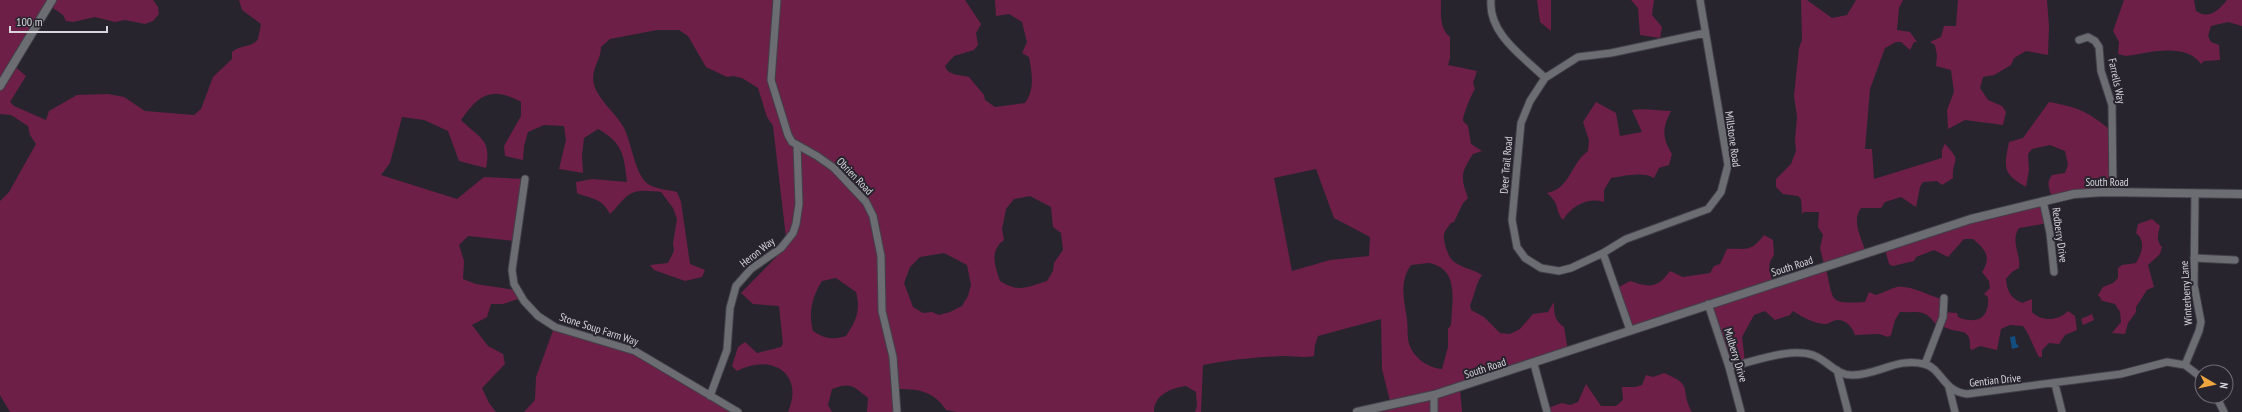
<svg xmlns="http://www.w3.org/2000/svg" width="2242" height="412" viewBox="0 0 2242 412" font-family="'PT Sans Narrow',sans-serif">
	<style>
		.green { fill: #6e1f47; fill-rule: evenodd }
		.water { fill: #124e80 }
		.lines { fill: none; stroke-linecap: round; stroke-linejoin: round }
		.minor-casing { stroke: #43404a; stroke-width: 9 }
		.tertiary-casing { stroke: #43404a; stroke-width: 10 }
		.minor { stroke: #6c6d72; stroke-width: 7 }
		.tertiary { stroke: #6c6d72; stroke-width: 8 }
		.labels { text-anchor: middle; stroke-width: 4; stroke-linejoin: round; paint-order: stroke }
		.street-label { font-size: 11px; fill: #d8d6dc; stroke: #27242e }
	</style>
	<rect width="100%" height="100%" fill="#27242e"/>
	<!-- green -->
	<path class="green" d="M0 0H153L158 7 159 14 153 21 145 24 125 20 115 22 95 17 73 22 66 21 63 15 50 6 14 66 26 76 10 102 14 106 46 120 49 111 77 95 108 94 124 97 145 111 194 115 201 109 213 77 232 59V52C241 44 252 48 258 39L261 24 242 10 239 0H965L981 24 976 33 978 45 974 50 954 56 945 66C948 76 961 75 969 77L984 95 985 100 995 107 1025 103C1035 89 1032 74 1029 57L1022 53 1027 42 1022 22 1009 14 996 16 995 0H1441C1441 13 1439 28 1450 37V58L1448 65 1477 71 1473 83 1475 89C1471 95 1463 115 1463 121L1468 126 1471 144 1482 151 1473 154C1461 173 1460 176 1468 198L1463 203 1454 222 1451 223C1448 227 1445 230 1444 234 1443 241 1448 257 1453 261 1461 268 1473 269 1482 275 1475 285 1475 295 1470 305L1471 310 1484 317 1500 333 1510 334 1520 329 1533 314 1548 312 1554 302C1554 313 1554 320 1564 327L1568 351 1460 389 1462 412H1359L1391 405 1382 369 1381 319 1318 336 1315 345 1314 356C1303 358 1294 356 1283 356 1257 357 1228 360 1203 365L1201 412H1195L1197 406 1196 392 1186 386C1171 388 1154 395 1154 412H957L946 410C933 390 917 389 895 389L896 412H867L868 398C853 386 851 382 832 389L828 405 832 412H788C805 372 770 353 737 371L732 366 738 347 745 342 757 353 781 347 783 344 779 306 753 304 741 293 787 246 773 126 767 117 758 88 742 78 733 76 727 77 706 67 688 36 679 30H657L610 39 601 47C601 61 590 69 594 85 599 101 616 113 624 128 632 144 635 175 648 184 655 189 669 190 677 192L681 202 690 264 705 270 702 277 685 281 654 270 650 265 668 263 674 251 673 243 677 219 673 208 661 192C649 191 634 188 625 198 619 203 616 209 610 214 601 197 593 200 577 193L576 182 592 179 627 182C624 155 623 143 598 129L584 138 582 155 583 173 559 169 566 140 564 126 544 125 528 132 524 146 523 160 505 156 504 146 521 116V102C492 86 479 94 461 120 479 138 492 139 486 168L459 161 448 131 424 120 402 117 390 163 381 175 457 199 484 177 524 179 514 241 468 236 459 245 464 261 463 279 476 284 515 290 518 299 503 304H491L487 317 472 325 488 346 503 354 505 364 482 388 489 403 496 412H10L0 395V201L9 192 36 144 30 135 28 126 11 115 0 114ZM1316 169 1334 218 1370 237 1369 256 1330 260 1292 271 1274 178ZM1030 196 1051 207 1053 227 1061 233 1063 250 1054 263 1053 271 1047 281C1027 287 1019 293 1000 281 995 267 989 251 1004 240L1002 229 1006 209 1014 199ZM944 253 967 265 971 285 968 296 962 306 950 312 939 315 932 312 923 313 913 307 904 283 910 267 920 257ZM1429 263C1460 269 1452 301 1451 325L1448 329V347L1442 369C1428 368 1414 358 1409 344 1407 337 1408 327 1407 319 1404 299 1399 282 1411 265ZM836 278 856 292C861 311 856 321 846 336 832 340 825 339 813 331 808 313 812 297 822 281Z
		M1537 0H1551V31L1540 22Z
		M1631 0H1654L1652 15 1662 27 1660 38 1640 35 1638 8Z
		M1801 0H1807L1832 18 1847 15 1856 0H1903L1899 8 1897 30 1910 32 1917 42H1914L1910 50 1901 42H1896L1885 48 1870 89 1865 149H1872L1874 179 1942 158V150L1946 141 1945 144C1964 164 1951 158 1953 178L1942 185 1937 181 1923 182 1920 187 1916 207 1901 197 1885 202 1881 208H1861C1851 221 1862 239 1866 253L1824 264 1820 248 1823 235 1818 227 1819 212H1804L1802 214 1801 199 1798 196 1783 194 1776 187V179L1791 164 1796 151 1795 140 1797 117 1794 96 1799 48 1802 40Z
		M1958 0H2047L2049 26 2048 55 2026 51 2014 58 2011 65 1994 75 1983 77 1980 88 1988 100 2002 106 2006 112 2003 125 1965 120 1948 129 1947 110 1954 92 1951 70 1936 66 1937 56 1935 45 1930 42 1941 37 1944 26H1956Z
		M2124 0H2194L2196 11C2209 20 2219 10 2227 0H2242V26L2228 22 2211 26 2208 36 2211 42 2219 45 2220 60 2204 61 2201 64C2185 42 2150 53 2126 56L2118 54 2119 42 2113 31Z
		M1596 102 1616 113 1620 136 1642 132 1632 110C1644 108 1658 111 1671 111 1662 128 1662 138 1672 154L1669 165 1659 168 1654 178C1644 171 1623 176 1611 178L1604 190V202C1587 197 1572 206 1563 220 1554 209 1561 205 1547 193 1570 189 1571 163 1588 151L1589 140 1583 122Z
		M2049 102C2081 108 2088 112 2113 132L2115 192 2052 197C2049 189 2046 183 2052 175L2065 173 2068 165 2065 151 2050 145 2032 149 2028 154 2029 170 2026 187C2002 173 2004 168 2009 142L2023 138Z
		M2042 202 2049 223 2019 228C2010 241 2021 254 2019 268L2012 272 2006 279C2007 292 2011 298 2022 303L2032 299V312C2041 322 2059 321 2068 311L2075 316 2077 330 2065 335 2059 344 2049 343 2042 350V357H2039C2033 347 2030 335 2023 326L2010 325 2001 329 1997 350 1980 346 1972 350 1970 348C1971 329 1962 333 1949 329 1945 328 1941 325 1937 326 1925 308 1919 313 1900 312L1895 320 1891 335 1888 337 1879 334 1855 335C1852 327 1847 320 1837 320 1833 320 1829 324 1825 324 1812 323 1803 317 1793 311L1790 315 1775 320 1765 311 1754 315 1742 337 1745 362 1732 366 1709 305 1633 330 1617 288 1630 281C1650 288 1658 288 1670 271L1683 277 1710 273 1714 266 1720 264 1727 249C1747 248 1750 253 1764 235L1773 240 1774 255C1766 265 1770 272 1773 283L1826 269C1834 302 1828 304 1865 302L1869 292 1876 295C1882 293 1890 289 1897 287 1912 285 1928 296 1943 299V312L1957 313 1958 317C1977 325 1990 318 1988 297L1984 294 1990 288 1989 281 1982 272C1992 257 1985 249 1973 239H1964L1948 257 1934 250 1916 257 1914 261 1893 266 1889 264 1885 249Z
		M2152 219 2160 226C2158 233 2156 242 2162 247L2160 254 2148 265 2154 287 2147 290 2136 307V312L2128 323 2125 334 2112 333 2121 322 2120 312 2115 304 2099 300H2102L2098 295 2103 287 2113 283 2118 278V268L2122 265 2136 263C2142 253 2146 241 2136 233L2138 224Z
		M2092 314 2094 320 2083 325 2081 319Z
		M555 325 648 354 684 380 739 412H524L535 400 536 377Z
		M1664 373C1695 386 1679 388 1692 412H1548V408L1562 403 1570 405 1578 402 1586 384 1601 406H1616L1623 400 1622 387H1635L1642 385 1646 375 1653 377Z"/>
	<!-- water -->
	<path class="water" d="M2015 336 2016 343 2019 347 2012 349 2010 337Z"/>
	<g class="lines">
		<!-- minor casing -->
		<g class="minor-casing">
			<path id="minor" d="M777 0 771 80 788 135 792 142 817 156 834 168 866 202 873 216 881 256 882 311 893 357 897 412
				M1491 0C1488 34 1524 57 1545 78
				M1700 0 1728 165 1721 192 1708 209 1626 239 1603 253 1571 268 1559 271 1541 268 1525 258 1517 247 1512 220 1521 123 1530 101 1545 78 1578 57 1611 53 1705 33
				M2079 40 2088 37 2095 41 2099 47 2101 71 2112 105 2113 192
				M525 179 512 270 514 284 524 301 538 316 555 327 635 351 738 412
				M2043 201 2050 233 2054 272
				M1603 253 1630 330
				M2194 258 2235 260
				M1708 304 1729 367 1741 412
				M1534 364 1547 412
				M1925 364 1943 317 1944 298
				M2185 365 2199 331 2201 322 2194 285 2195 194
				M1729 367C1753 362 1790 347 1813 355 1827 360 1837 376 1853 375 1878 375 1898 357 1924 364 1942 368 1942 391 1967 394L2121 374 2167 362 2185 365 2202 378
				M1837 370 1848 412
				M2055 384 2062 412
				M1949 388 1955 412
				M1434 395V412
				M710 396 727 350 730 308 736 286 751 269 781 248 793 233 796 224 799 204 797 145
				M2216 396 2224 412"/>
		</g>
		<!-- tertiary casing -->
		<g class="tertiary-casing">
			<path id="tertiary" d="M0 86 52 0
				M1357 412 1434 395 1971 219 2074 194 2104 192 2242 194"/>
		</g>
		<!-- minor -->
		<use href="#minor" class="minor"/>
		<!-- tertiary -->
		<use href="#tertiary" class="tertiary"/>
	</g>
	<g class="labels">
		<!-- street labels -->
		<g class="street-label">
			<text transform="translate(2117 81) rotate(78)" y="4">Farrells Way</text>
			<text transform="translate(1733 139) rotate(82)" y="4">Millstone Road</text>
			<text transform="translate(1506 165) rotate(-85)" y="4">Deer Trail Road</text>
			<text transform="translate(855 176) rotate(46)" y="4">Obrien Road</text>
			<text x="2107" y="186">South Road</text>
			<text transform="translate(2060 235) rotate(82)" y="4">Redberry Drive</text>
			<text transform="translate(757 252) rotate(-38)" y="4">Heron Way</text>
			<text transform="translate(1792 266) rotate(-18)" y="4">South Road</text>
			<text transform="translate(2186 293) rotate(-94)" y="4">Winterberry Lane</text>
			<text transform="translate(599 329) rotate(18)" y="4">Stone Soup Farm Way</text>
			<text transform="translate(1736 355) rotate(73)" y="4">Mulberry Drive</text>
			<text transform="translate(1485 368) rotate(-18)" y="4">South Road</text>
			<text transform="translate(1995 380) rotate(-6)" y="4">Gentian Drive</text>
		</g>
	</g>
	<!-- north arrow -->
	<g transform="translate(2214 384) rotate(99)"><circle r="19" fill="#27242e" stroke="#6e6b74"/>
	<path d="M0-3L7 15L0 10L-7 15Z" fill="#f0a63f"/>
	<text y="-6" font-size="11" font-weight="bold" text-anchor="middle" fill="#d8d6dc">N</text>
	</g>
	<!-- scale -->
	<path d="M10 26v6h97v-6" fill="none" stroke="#d8d6dc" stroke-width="2"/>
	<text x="16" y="26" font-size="12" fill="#d8d6dc" stroke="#27242e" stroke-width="3" paint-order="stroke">100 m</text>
</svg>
